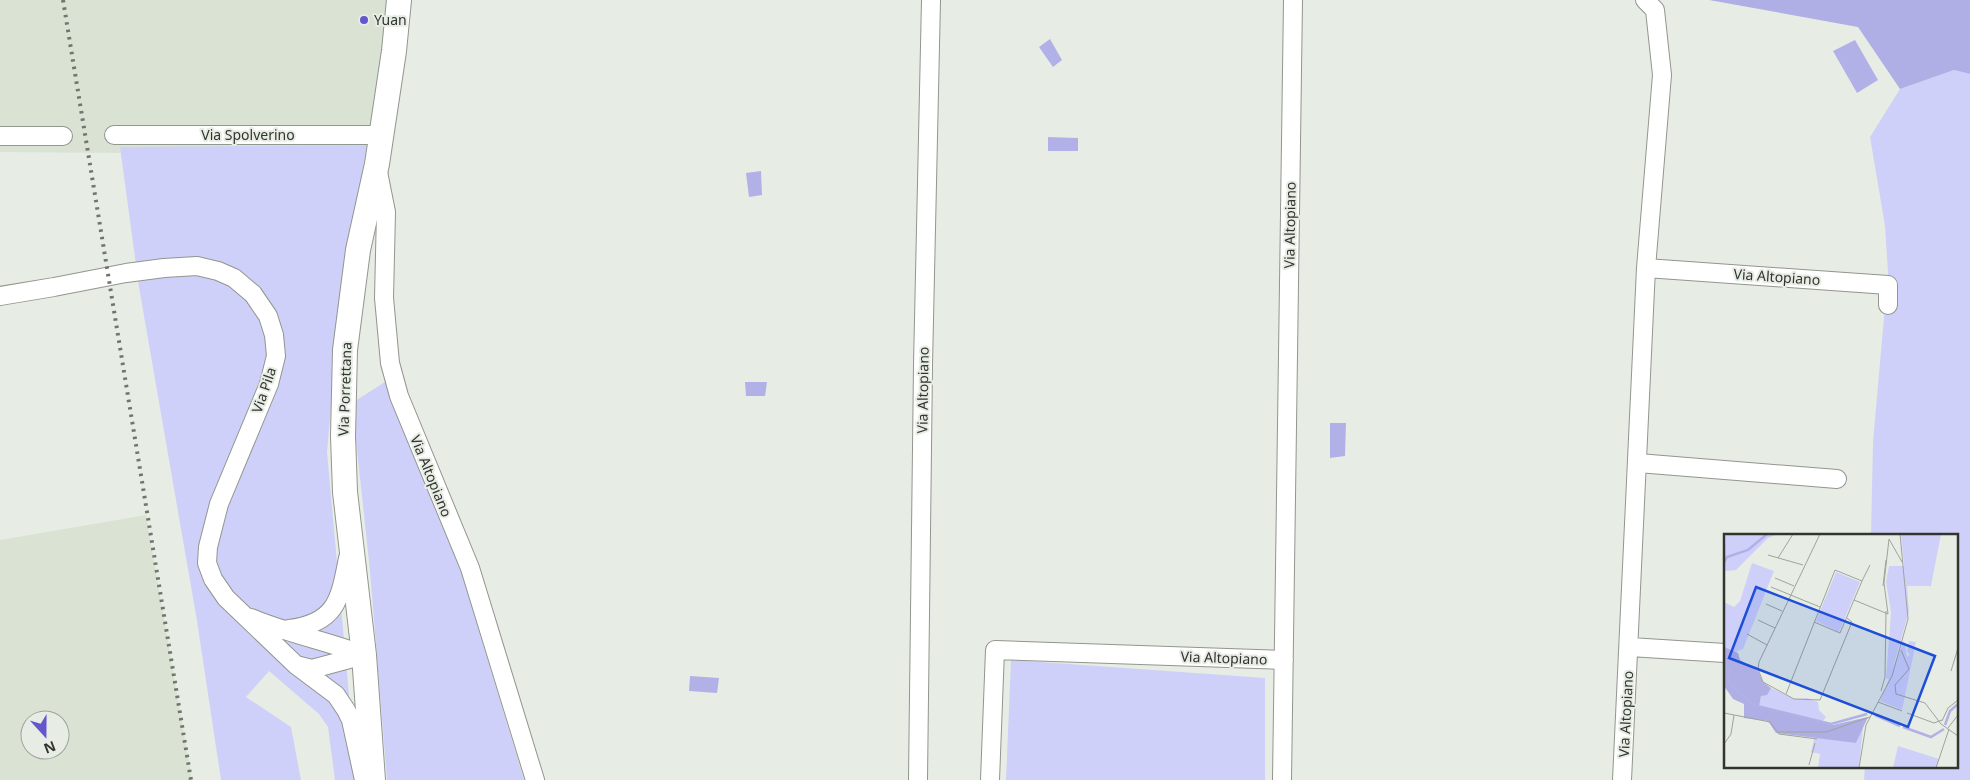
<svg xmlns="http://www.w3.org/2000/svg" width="1970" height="780" viewBox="0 0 1970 780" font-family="'Noto Sans',sans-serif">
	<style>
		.built { fill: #d9e2d3; fill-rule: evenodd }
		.green { fill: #cfd0f9 }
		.forest { fill: #afafe6 }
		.water { fill: #b1b1e8 }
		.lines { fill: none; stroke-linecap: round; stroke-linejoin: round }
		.street-casing { stroke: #91968e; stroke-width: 20 }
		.secondary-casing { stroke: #91968e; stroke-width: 26 }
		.street { stroke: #fff; stroke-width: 18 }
		.secondary { stroke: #fff; stroke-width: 24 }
		.rail { stroke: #71756f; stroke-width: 4; stroke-dasharray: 2.5 5; stroke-linecap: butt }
		.poi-dot { fill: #6555ce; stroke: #e7ede4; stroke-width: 2 }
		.labels { text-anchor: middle; stroke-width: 4; stroke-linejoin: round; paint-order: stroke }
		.poi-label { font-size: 14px; fill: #323430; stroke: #e7ede4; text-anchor: start }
		.street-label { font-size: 14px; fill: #323430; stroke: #e7ede4 }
		.inset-river { fill: none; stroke: #b1b1e8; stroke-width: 2.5 }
		.inset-road { fill: none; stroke: #9fa39c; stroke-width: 1 }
		.view { fill: #1d4ed8; fill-opacity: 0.15; stroke: #1d4ed8; stroke-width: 2.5 }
		.inset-edge { fill: none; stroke: #323430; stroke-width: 2.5 }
	</style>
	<rect width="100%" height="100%" fill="#e7ede4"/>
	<!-- built -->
	<path class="built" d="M0 0H412L388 155 0 152Z
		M146 515 192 780H0V540ZM30 720H60V750H30Z"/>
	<!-- green -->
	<path class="green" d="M1954 70 1970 74V780H1864L1865 766H1956V535H1871L1873 442 1888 272 1885 226 1870 137 1900 89Z
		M367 145 355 213 338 330 327 452 349 695 346 725 356 780H335L328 727 319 714 269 671 246 697 291 727 301 780H221L197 621 139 287 120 147Z
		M388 380 435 484 524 780H387L370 571 352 403Z
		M1011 660 1265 678V780H1006Z"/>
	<!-- forest -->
	<path class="forest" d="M1709 0H1970V74L1954 70 1900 89 1858 27Z"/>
	<!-- water -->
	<path class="water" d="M1050 39 1062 60 1053 67 1039 47Z
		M1855 40 1878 80 1857 93 1833 51Z
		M1048 137 1078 138V151H1048Z
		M761 171 762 195 749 197 746 173Z
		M745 382H767L765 396H746Z
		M1330 423H1346L1345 456 1330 458Z
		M690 676 719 678 717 693 689 691Z"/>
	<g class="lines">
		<!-- street casing -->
		<g class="street-casing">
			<path id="street" d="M114 135H381
				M0 136H63
				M378 172 386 212 384 298 390 363 399 396 470 568 535 780
				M1646 268 1888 285V305
				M0 296 54 287 126 273 164 268 197 266 218 271 234 278 253 294 268 316 274 335 276 356 269 384 219 504 208 547 207 563 213 579 226 598 296 665 336 695 346 710 351 720 364 780
				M1638 463 1837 479
				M251 618C286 633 327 641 364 655
				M289 629C337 623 340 599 348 558
				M1630 647 1725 653
				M296 665 312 669 364 655
				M918 780 923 365 931 0
				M990 780 995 650 1284 660
				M1282 780 1293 0
				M1622 780 1646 268 1662 75 1655 10 1645 0"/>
		</g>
		<!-- secondary casing -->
		<g class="secondary-casing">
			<path id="secondary" d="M373 780 364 655 345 492 343 436 345 350 358 250 377 164 394 51 399 0"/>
		</g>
		<!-- street -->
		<use href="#street" class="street"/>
		<!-- secondary -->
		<use href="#secondary" class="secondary"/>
		<!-- rail -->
		<path class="rail" d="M63 0 191 780"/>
	</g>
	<!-- markers -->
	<circle class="poi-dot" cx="364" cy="20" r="5"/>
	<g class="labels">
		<!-- poi labels -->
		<g class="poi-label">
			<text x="374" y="25">Yuan</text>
		</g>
		<!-- street labels -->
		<g class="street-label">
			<text x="248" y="140">Via Spolverino</text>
			<text transform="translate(1290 225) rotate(-89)" y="5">Via Altopiano</text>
			<text transform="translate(1777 277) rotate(4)" y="5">Via Altopiano</text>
			<text transform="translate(345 389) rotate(-88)" y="5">Via Porrettana</text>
			<text transform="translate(264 390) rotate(-71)" y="5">Via Pila</text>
			<text transform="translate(923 390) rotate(-89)" y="5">Via Altopiano</text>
			<text transform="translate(431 476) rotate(68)" y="5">Via Altopiano</text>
			<text transform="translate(1224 658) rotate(2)" y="5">Via Altopiano</text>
			<text transform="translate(1626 714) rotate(-87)" y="5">Via Altopiano</text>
		</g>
	</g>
	<!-- overview -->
	<g transform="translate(1724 534)">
		<rect width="234" height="234" fill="#e7ede4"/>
		<path d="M2 0H54L44 4 12 36 3 37 0 36ZM177 0H217L207 52H183L185 77 166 144 162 145 167 78 162 48 165 32H180ZM28 29 50 37 19 115 9 119 0 113V68L10 73 16 67ZM112 38 136 48 115 98 92 87ZM180 106 183 123 186 121 183 117 185 107 192 108 178 176 156 167ZM47 154 71 165 83 164 94 168 95 176 102 183 97 189 88 188 35 173 37 162ZM139 192 135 234H94L96 220 87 218 91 202 132 209ZM174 212 215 225 212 234H169Z" fill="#cfd0f9"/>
		<path d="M0 113 14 119 16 126 34 137 39 148 47 154 43 161 37 162 35 173 109 191 144 183 132 209 52 199 44 187 20 184V170L9 165 0 152Z" fill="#afafe6"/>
		<path class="inset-river" d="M0 28 3 23 24 16 43 0M0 134 6 136 4 144 8 152 29 171 107 190 143 180M151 181 176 192M221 191 226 177 234 170M179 193 207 203 220 195"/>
		<path class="inset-road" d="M96 0 35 128 34 135 39 148 70 165 96 166 128 88 123 84M44 21 79 31M54 24 69 0M51 44 70 52M138 47 146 31M159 52 162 26M47 53 96 73M130 66 164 80 160 49 165 5 178 28M42 70 58 77M34 86 51 94M23 100 43 111M177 116 185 135 171 151 172 160 201 169 217 190 234 202M227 137 234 114M157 157 161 143 162 77M62 160 111 36 138 47 116 99 90 88M154 168 178 177M0 179 46 188 55 200 93 205M183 179 210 189 218 186M218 187 224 174 234 166M224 194 234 181M54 198H102L146 183M0 210 7 200 10 181M85 231 91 209M135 234 142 191 168 142 184 85 176 0M212 234 225 195"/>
		<path class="view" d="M32 53 211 122 184 193 5 124Z"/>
		<rect width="234" height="234" class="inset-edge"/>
	</g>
	<!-- north arrow -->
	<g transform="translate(45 735) rotate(159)"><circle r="24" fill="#e7ede4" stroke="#9fa39c"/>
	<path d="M0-4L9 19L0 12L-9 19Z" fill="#6555ce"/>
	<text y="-8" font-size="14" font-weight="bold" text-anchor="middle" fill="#323430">N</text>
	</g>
</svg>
